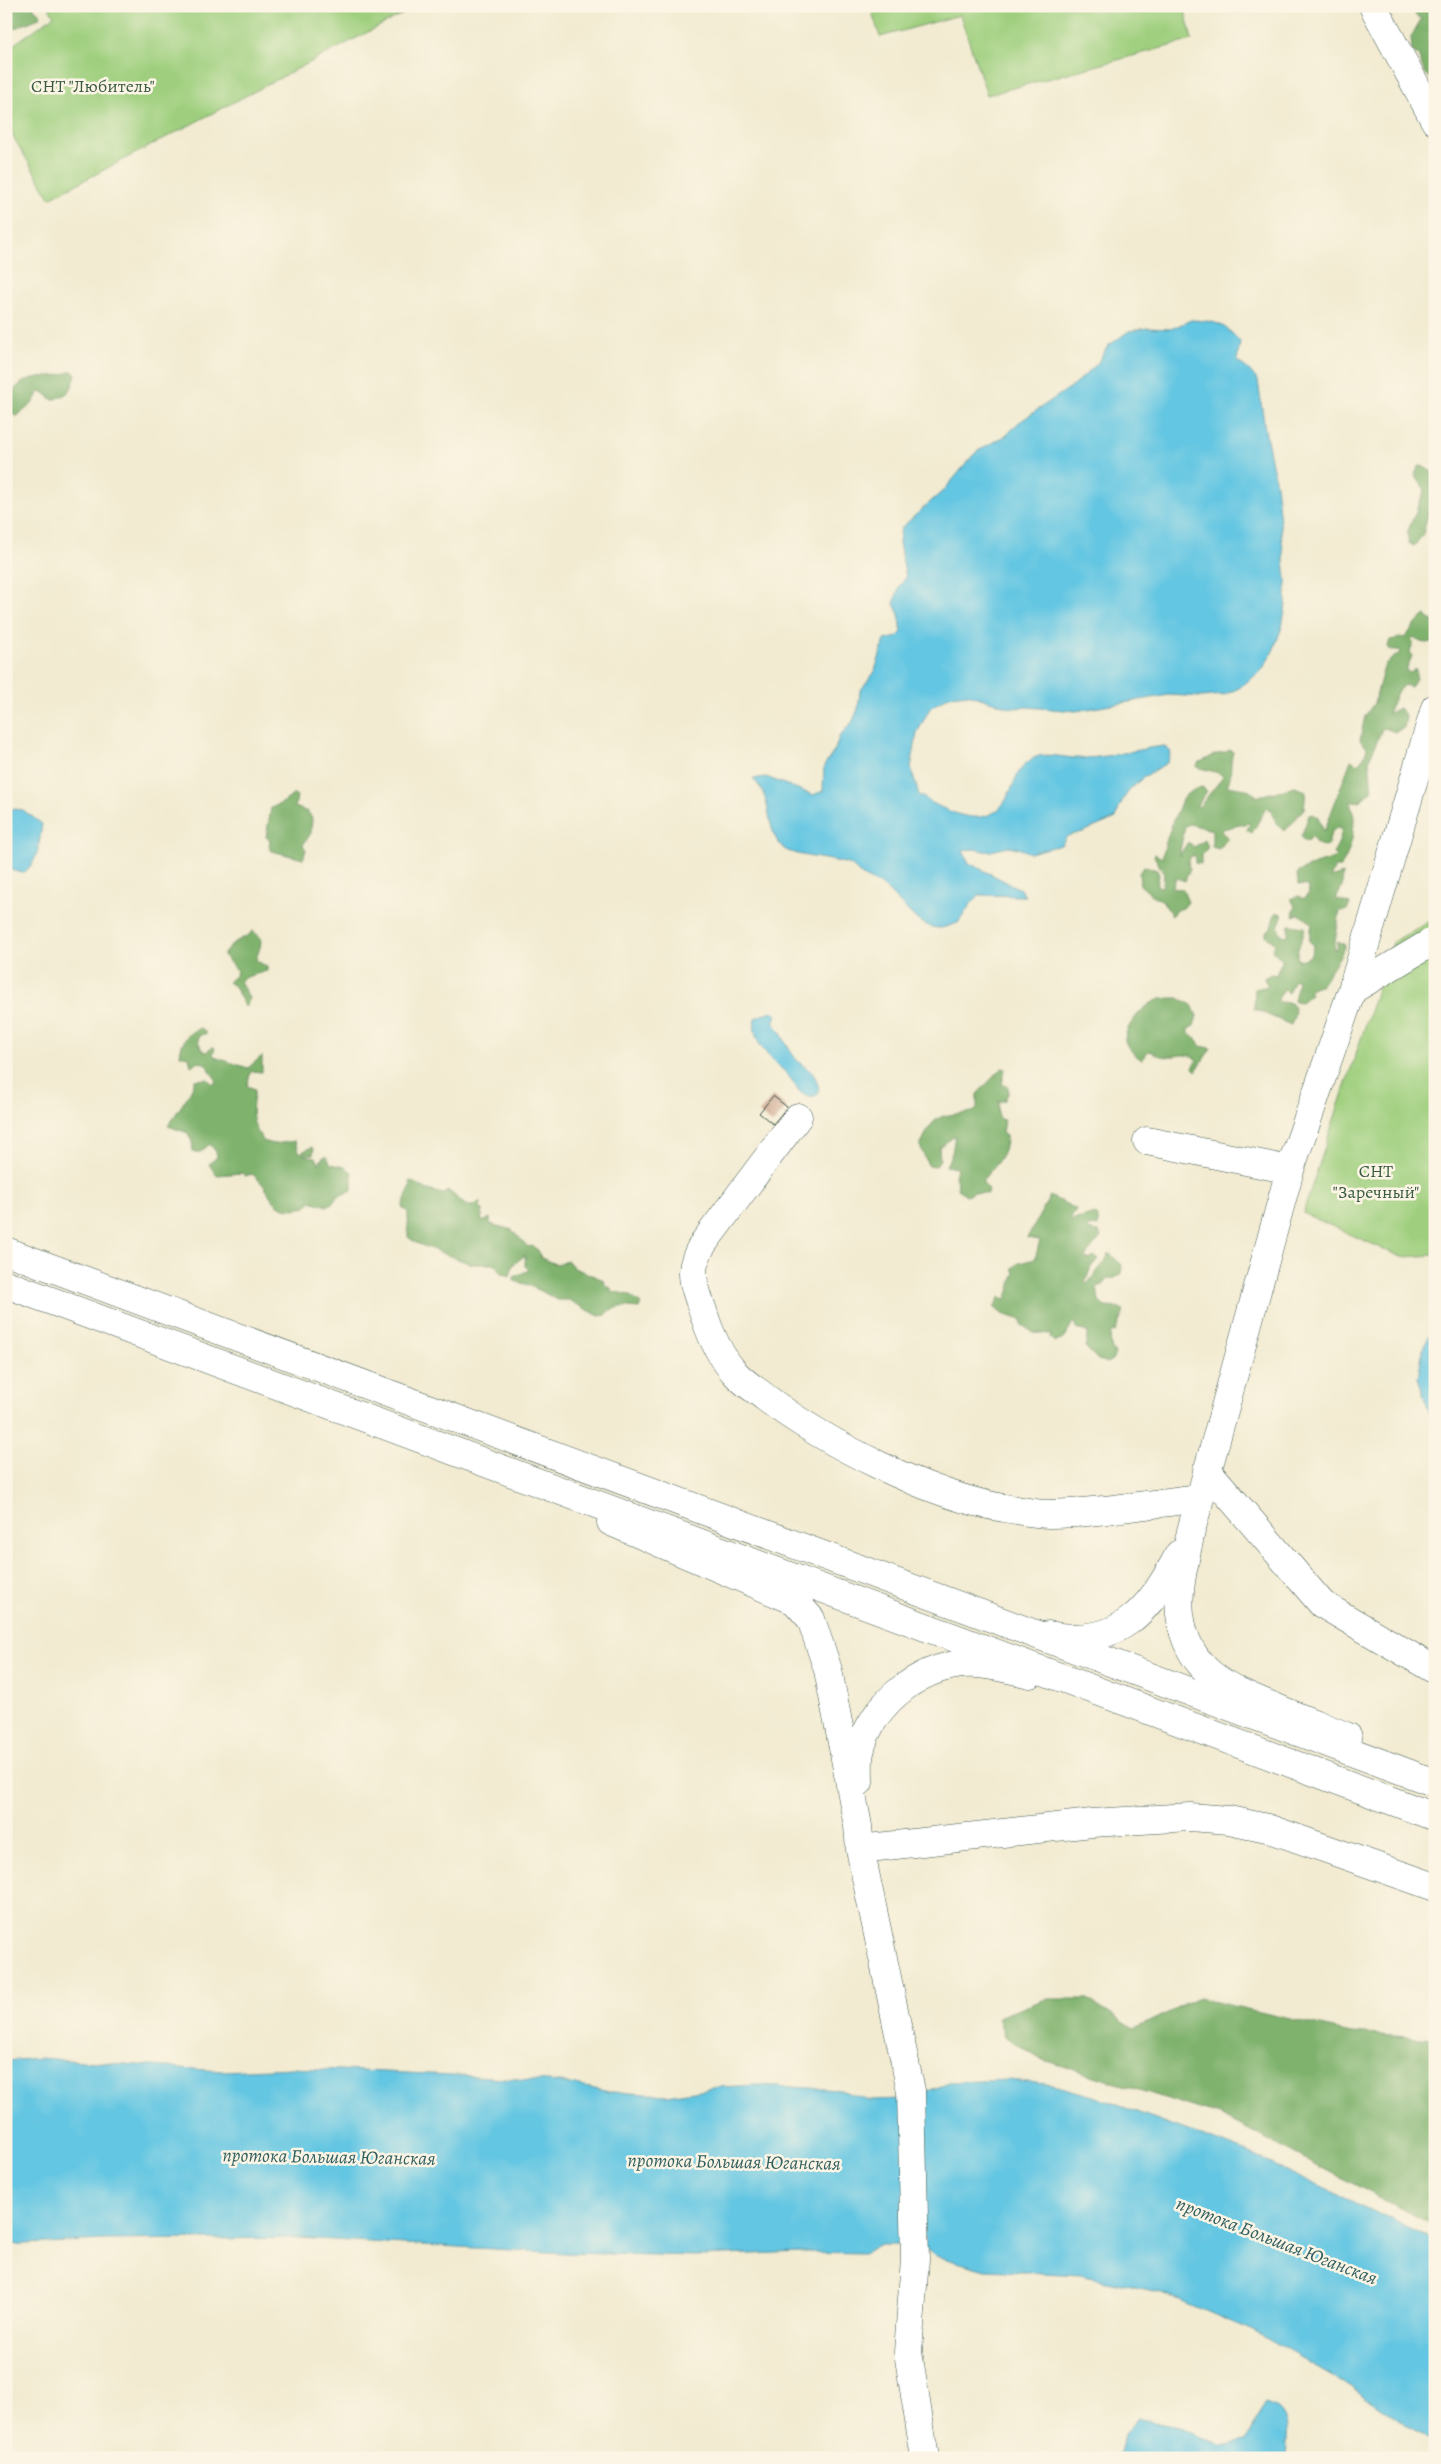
<svg xmlns="http://www.w3.org/2000/svg" width="1441" height="2464" viewBox="0 0 1441 2464" font-family="Alegreya,serif">
	<style>
		.green { fill: #9fcf7e; stroke: #5f8659 }
		.forest { fill: #7fb26d; stroke: #4f7850 }
		.water { fill: #64c6e2; stroke: #42828b }
		.building { fill: #c69b83 }
		.lines { fill: none; stroke-linecap: round; stroke-linejoin: round }
		.minor-casing { stroke: #3f574c; stroke-width: 29 }
		.highway-casing { stroke: #3f574c; stroke-width: 29 }
		.minor { stroke: #fff; stroke-width: 28 }
		.highway { stroke: #fff; stroke-width: 28 }
		.labels { text-anchor: middle; stroke-width: 5; stroke-linejoin: round; paint-order: stroke }
		.park-label { font-size: 18px; fill: #395a43; stroke: #fcf5e5 }
		.water-label { font-size: 19px; font-style: italic; fill: #305f60; stroke: #fcf5e5 }
	</style>
	<rect width="100%" height="100%" fill="#fcf5e5"/>
	<filter id="ink" filterUnits="userSpaceOnUse"><feTurbulence type="fractalNoise" baseFrequency=".02" numOctaves="2"/><feDisplacementMap in="SourceGraphic" scale="10" xChannelSelector="R" yChannelSelector="G"/><feConvolveMatrix kernelMatrix="1 2 1 2 8 2 1 2 1" color-interpolation-filters="sRGB"/></filter>
	<filter id="wash" filterUnits="userSpaceOnUse"><feTurbulence type="fractalNoise" baseFrequency=".0096" numOctaves="4" result="noise"/><feDisplacementMap in="SourceGraphic" scale="20" xChannelSelector="R" yChannelSelector="G"/><feGaussianBlur stdDeviation="1.12" result="paint"/><feColorMatrix in="noise" values="0 0 0 0 0 0 0 0 0 0 0 0 0 0 0 0 0 1.4 0 .05"/><feComposite in="paint" operator="in"/></filter>
	<g filter="url(#wash)">
		<rect width="100%" height="100%" fill="#f2ebd1"/>
		<!-- green -->
		<path class="green" d="M48 6H418L50 198 6 125V50L54 16Z
			M870 6H1184L1192 40 987 95 960 15 880 37Z
			M1435 918V1255L1401 1257 1303 1213 1393 942Z"/>
		<!-- forest -->
		<path class="forest" d="M6 6H34V9L41 14 39 18 11 30 6 35Z
			M1413 6H1435V83L1425 74 1418 55 1412 51 1411 37 1421 19 1416 16Z
			M72 371 76 374C71 391 71 393 53 400L43 392H39L32 404 16 417 12 413 10 395C29 368 48 382 72 371Z
			M1422 466 1432 472 1434 477 1432 482 1435 484V506H1430L1423 534 1414 546 1409 543 1407 533 1425 490 1415 475 1418 467Z
			M1425 615 1433 622 1435 617V641C1425 644 1421 644 1414 637L1411 639 1413 643 1410 651 1412 656 1406 671 1410 673 1416 669V678L1411 687 1404 685 1397 692 1388 714 1399 708 1406 716 1404 728 1395 732 1385 728 1382 729 1369 760 1372 790 1360 801 1351 802C1351 808 1354 813 1354 818 1354 833 1350 855 1340 867H1335L1330 878 1343 874 1342 887 1336 899 1350 904 1347 910 1340 911 1334 949 1337 948 1338 941 1345 945C1339 960 1329 971 1321 986H1315L1309 990 1311 994 1301 1002 1294 1001 1298 981 1294 979 1288 993 1284 989 1278 999 1279 1002 1291 1003C1298 1010 1294 1017 1291 1025L1254 1009 1255 989 1268 986 1264 978 1271 974 1276 975 1282 960 1272 950 1275 944 1266 936V932L1271 928 1275 913H1280L1282 916 1278 927 1280 933 1285 936 1288 935 1289 925 1305 927C1303 940 1296 947 1297 960 1309 959 1311 957 1314 945L1309 941 1312 923 1299 914 1293 916 1295 906 1291 899 1299 896 1303 899 1309 893 1307 886 1298 885 1297 873 1315 864 1335 858 1337 856 1333 853 1340 840 1342 828 1338 827 1331 832 1328 845 1324 847 1316 843 1312 836 1308 841H1304L1301 837 1309 815 1313 814 1318 817 1324 832 1351 760 1357 764C1363 760 1366 754 1367 748L1360 740 1365 716 1374 703 1385 664 1400 653 1399 650H1390L1388 646 1390 640 1406 637 1413 627Z
			M1230 750 1233 752C1229 765 1233 774 1227 786L1246 789 1256 795 1255 797 1295 787 1306 791 1304 809C1296 816 1293 824 1285 831L1276 823 1272 811 1266 808 1252 833 1247 830 1250 824 1248 823 1223 829 1221 831 1228 838 1219 849 1212 847V830L1190 824 1185 826 1179 856 1188 842 1194 847 1205 840 1208 847 1201 856V864L1195 863V855L1190 857 1188 865 1190 868 1185 881 1176 878 1172 888 1183 889 1188 902 1183 908 1176 910 1172 916 1162 900 1154 897 1140 885 1139 873 1144 866 1157 870 1159 875 1157 886 1160 887 1163 885 1164 874 1154 856 1155 854 1162 858C1166 838 1174 819 1182 800 1185 793 1195 789 1202 787L1207 791 1196 807H1199L1223 777 1219 773 1196 767 1199 762C1205 761 1209 757 1214 755 1220 753 1225 753 1230 750Z
			M294 794 297 796 295 807 308 812 312 818 311 833 303 845 306 850 303 859 272 851 269 847 270 840 266 837 271 808 284 802Z
			M252 931C267 939 259 947 256 960L267 967V971L246 977 240 981 249 998 245 1007 235 987 228 982 236 975 237 971 223 955 233 943 249 935Z
			M1178 998 1192 1005 1197 1016 1194 1026 1188 1029V1032L1198 1041 1200 1046 1211 1048 1196 1071 1193 1068 1197 1060C1182 1047 1169 1065 1151 1051L1147 1052 1142 1060C1136 1056 1125 1047 1125 1039 1126 1024 1147 1001 1162 999 1167 998 1173 998 1178 998Z
			M201 1028 207 1033 199 1036 198 1041 203 1051 206 1052 212 1047 215 1048 213 1054 217 1058 248 1068 262 1056V1072L251 1071 247 1086 255 1089C251 1114 250 1120 263 1141L274 1144 295 1141 300 1153 312 1147 314 1149 313 1154H304L303 1155 316 1157 319 1164 322 1158 326 1156 331 1164 345 1167 352 1172V1190L337 1197 332 1204 327 1206 311 1201 306 1207C267 1216 275 1190 252 1174L245 1176 243 1173 216 1175 209 1164 217 1157 216 1152 210 1144 200 1152H193L192 1142 188 1133 168 1126C177 1111 190 1096 195 1080L207 1079 213 1084 217 1081 205 1063 197 1062 191 1066 189 1057 180 1055C181 1042 188 1031 201 1028Z
			M1002 1068 1005 1069 1002 1084 1008 1087 1009 1092 1004 1101H999L998 1114 1000 1119 1004 1120 1002 1133 1006 1136C1007 1155 993 1167 982 1181L988 1189 987 1194 974 1192 968 1196 957 1189 958 1184 955 1177 957 1168 946 1166 952 1153 955 1136 939 1147 940 1159 936 1166 928 1165 920 1146C936 1111 938 1117 973 1112L977 1109V1094Z
			M410 1181 428 1190 443 1194 448 1191C459 1196 466 1215 480 1201V1209L483 1210 481 1221H485L490 1218V1224L512 1230 528 1247 532 1246 538 1250 541 1258 556 1264 568 1261 574 1268 604 1280 605 1285 611 1288V1291L629 1295 641 1304 639 1308C626 1307 615 1304 606 1315L599 1316 569 1300H558L529 1285 514 1281V1277L529 1270 525 1266V1255L513 1265 510 1276 501 1273 497 1266 493 1264H471L416 1243 408 1237V1212L402 1207 411 1185Z
			M1050 1196 1076 1209 1070 1221 1095 1214 1098 1217V1226L1088 1227 1087 1230 1099 1232 1101 1237 1084 1258 1090 1259 1093 1256 1098 1259 1091 1267 1085 1283 1087 1284 1105 1262 1109 1253 1122 1265 1121 1275 1114 1278H1108L1103 1285 1097 1287 1099 1302 1105 1307 1120 1308 1124 1311 1115 1332 1111 1333 1110 1338 1112 1351 1115 1353 1113 1359 1107 1363 1098 1360 1085 1347 1088 1332 1076 1329 1075 1323 1073 1322 1064 1339 1055 1342 1050 1338 1051 1334 1034 1333 1022 1325V1320L1002 1314 994 1307 1000 1297 1006 1299C1010 1292 1011 1281 1015 1273L1012 1269 1019 1263 1035 1259 1040 1240 1027 1238Z
			M1199 1998 1351 2033 1435 2039V2226L1222 2116 1040 2059 1004 2036 998 2017 1046 1999H1088L1134 2029Z"/>
		<!-- water -->
		<path class="water" d="M1191 320C1216 321 1224 323 1240 342L1237 361 1249 370 1258 381 1265 430 1276 484 1286 579V604L1282 627 1273 651 1262 670 1239 688 1224 695 1202 697 1169 695 1076 711 1027 707 1012 708 968 694 949 696 930 708 917 733 911 768 919 795C945 811 989 835 1008 796 1016 780 1018 765 1036 757 1045 753 1063 757 1073 758 1102 760 1135 749 1164 746L1171 752 1167 763C1143 776 1122 790 1116 818L1083 832 1067 836 1061 845 1030 853C1011 844 1010 847 991 851 980 853 978 846 963 851L969 863 1020 889 1025 896 980 895 973 901 958 923C953 924 945 928 940 928 916 928 899 898 882 886 876 882 870 881 864 877 859 874 855 867 850 865 834 858 793 857 783 848 764 830 774 797 753 779L766 777 813 795 823 791 824 766 835 750 839 737 853 721 858 709 860 691 874 673 885 640 897 637 902 632 899 614 894 604 899 587 906 577 899 543 901 528 945 489 976 452 1007 435 1018 423 1074 385 1097 364 1108 346 1129 331 1147 328 1171 329Z
			M6 808 23 810 42 824C39 842 39 862 23 873L6 869Z
			M772 1011 776 1015 773 1022C782 1032 785 1044 793 1055 804 1072 815 1065 819 1091L817 1095C800 1102 796 1083 786 1073 770 1057 751 1044 755 1018Z
			M1435 1325V1429L1418 1378 1423 1348Z
			M39 2058 222 2071 293 2068 475 2076 560 2082 610 2092 667 2095 720 2087 759 2085 840 2090 869 2100 906 2099 952 2082 1009 2080 1054 2085 1093 2096 1248 2153 1435 2240V2444L1338 2379 1253 2331 1163 2293 1080 2275 985 2270 936 2256 919 2245H881L863 2253 802 2252 701 2256 565 2253 297 2238 106 2240 6 2245V2061Z
			M1266 2402C1293 2413 1287 2433 1286 2458H1119L1124 2434 1138 2418 1182 2429 1222 2446 1246 2441 1257 2416Z"/>
		<g id="blocks">
			<!-- building -->
			<path class="building" d="M773 1096 787 1107 773 1124 759 1113Z"/>
		</g>
	</g>
	<g filter="url(#ink)">
		<use href="#blocks" fill-opacity="0" stroke="#3f574c" stroke-width="1"/>
		<g class="lines">
			<!-- minor casing -->
			<g class="minor-casing">
				<path id="minor" d="M1373 6 1435 121
					M1352 990 1435 708
					M798 1117 705 1241C687 1267 692 1280 702 1308 709 1332 719 1356 736 1374 744 1383 756 1390 766 1398 826 1443 929 1496 1004 1508 1019 1510 1035 1514 1049 1514 1099 1513 1150 1504 1200 1498
					M1147 1141 1290 1170
					M1207 1470 1322 1604 1435 1670
					M611 1522 795 1601 811 1619 828 1670 858 1826 860 1849 911 2091 915 2259 908 2352 925 2458
					M1048 1635C1118 1649 1150 1611 1179 1554
					M1348 1737C1324 1727 1300 1718 1277 1708 1228 1688 1187 1673 1180 1614 1177 1587 1186 1557 1191 1531L1290 1170 1352 990 1435 940
					M859 1782C859 1773 858 1761 860 1752 871 1702 926 1660 977 1664 994 1665 1012 1670 1030 1674
					M860 1849 1092 1823 1190 1817 1229 1820 1267 1828 1435 1887"/>
			</g>
			<!-- highway casing -->
			<g class="highway-casing">
				<path id="highway" d="M6 1251 1435 1783
					M6 1284 1435 1817"/>
			</g>
			<!-- minor -->
			<use href="#minor" class="minor"/>
			<!-- highway -->
			<use href="#highway" class="highway"/>
		</g>
	</g>
	<g class="labels">
		<!-- park labels -->
		<g class="park-label">
			<text x="93" y="92">СНТ "Любитель"</text>
			<text x="1376" y="1177">СНТ<tspan x="1376" dy="21">"Заречный"</tspan></text>
		</g>
		<!-- water labels -->
		<g class="water-label">
			<text transform="translate(329 2156) rotate(1)" y="7">протока Большая Юганская</text>
			<text transform="translate(734 2161) rotate(1)" y="7">протока Большая Юганская</text>
			<text transform="translate(1277 2240) rotate(21)" y="7">протока Большая Юганская</text>
		</g>
	</g>
	<!-- margin -->
	<rect width="1441" height="2464" fill="none" stroke="#fcf5e5" stroke-width="25"/>
</svg>
